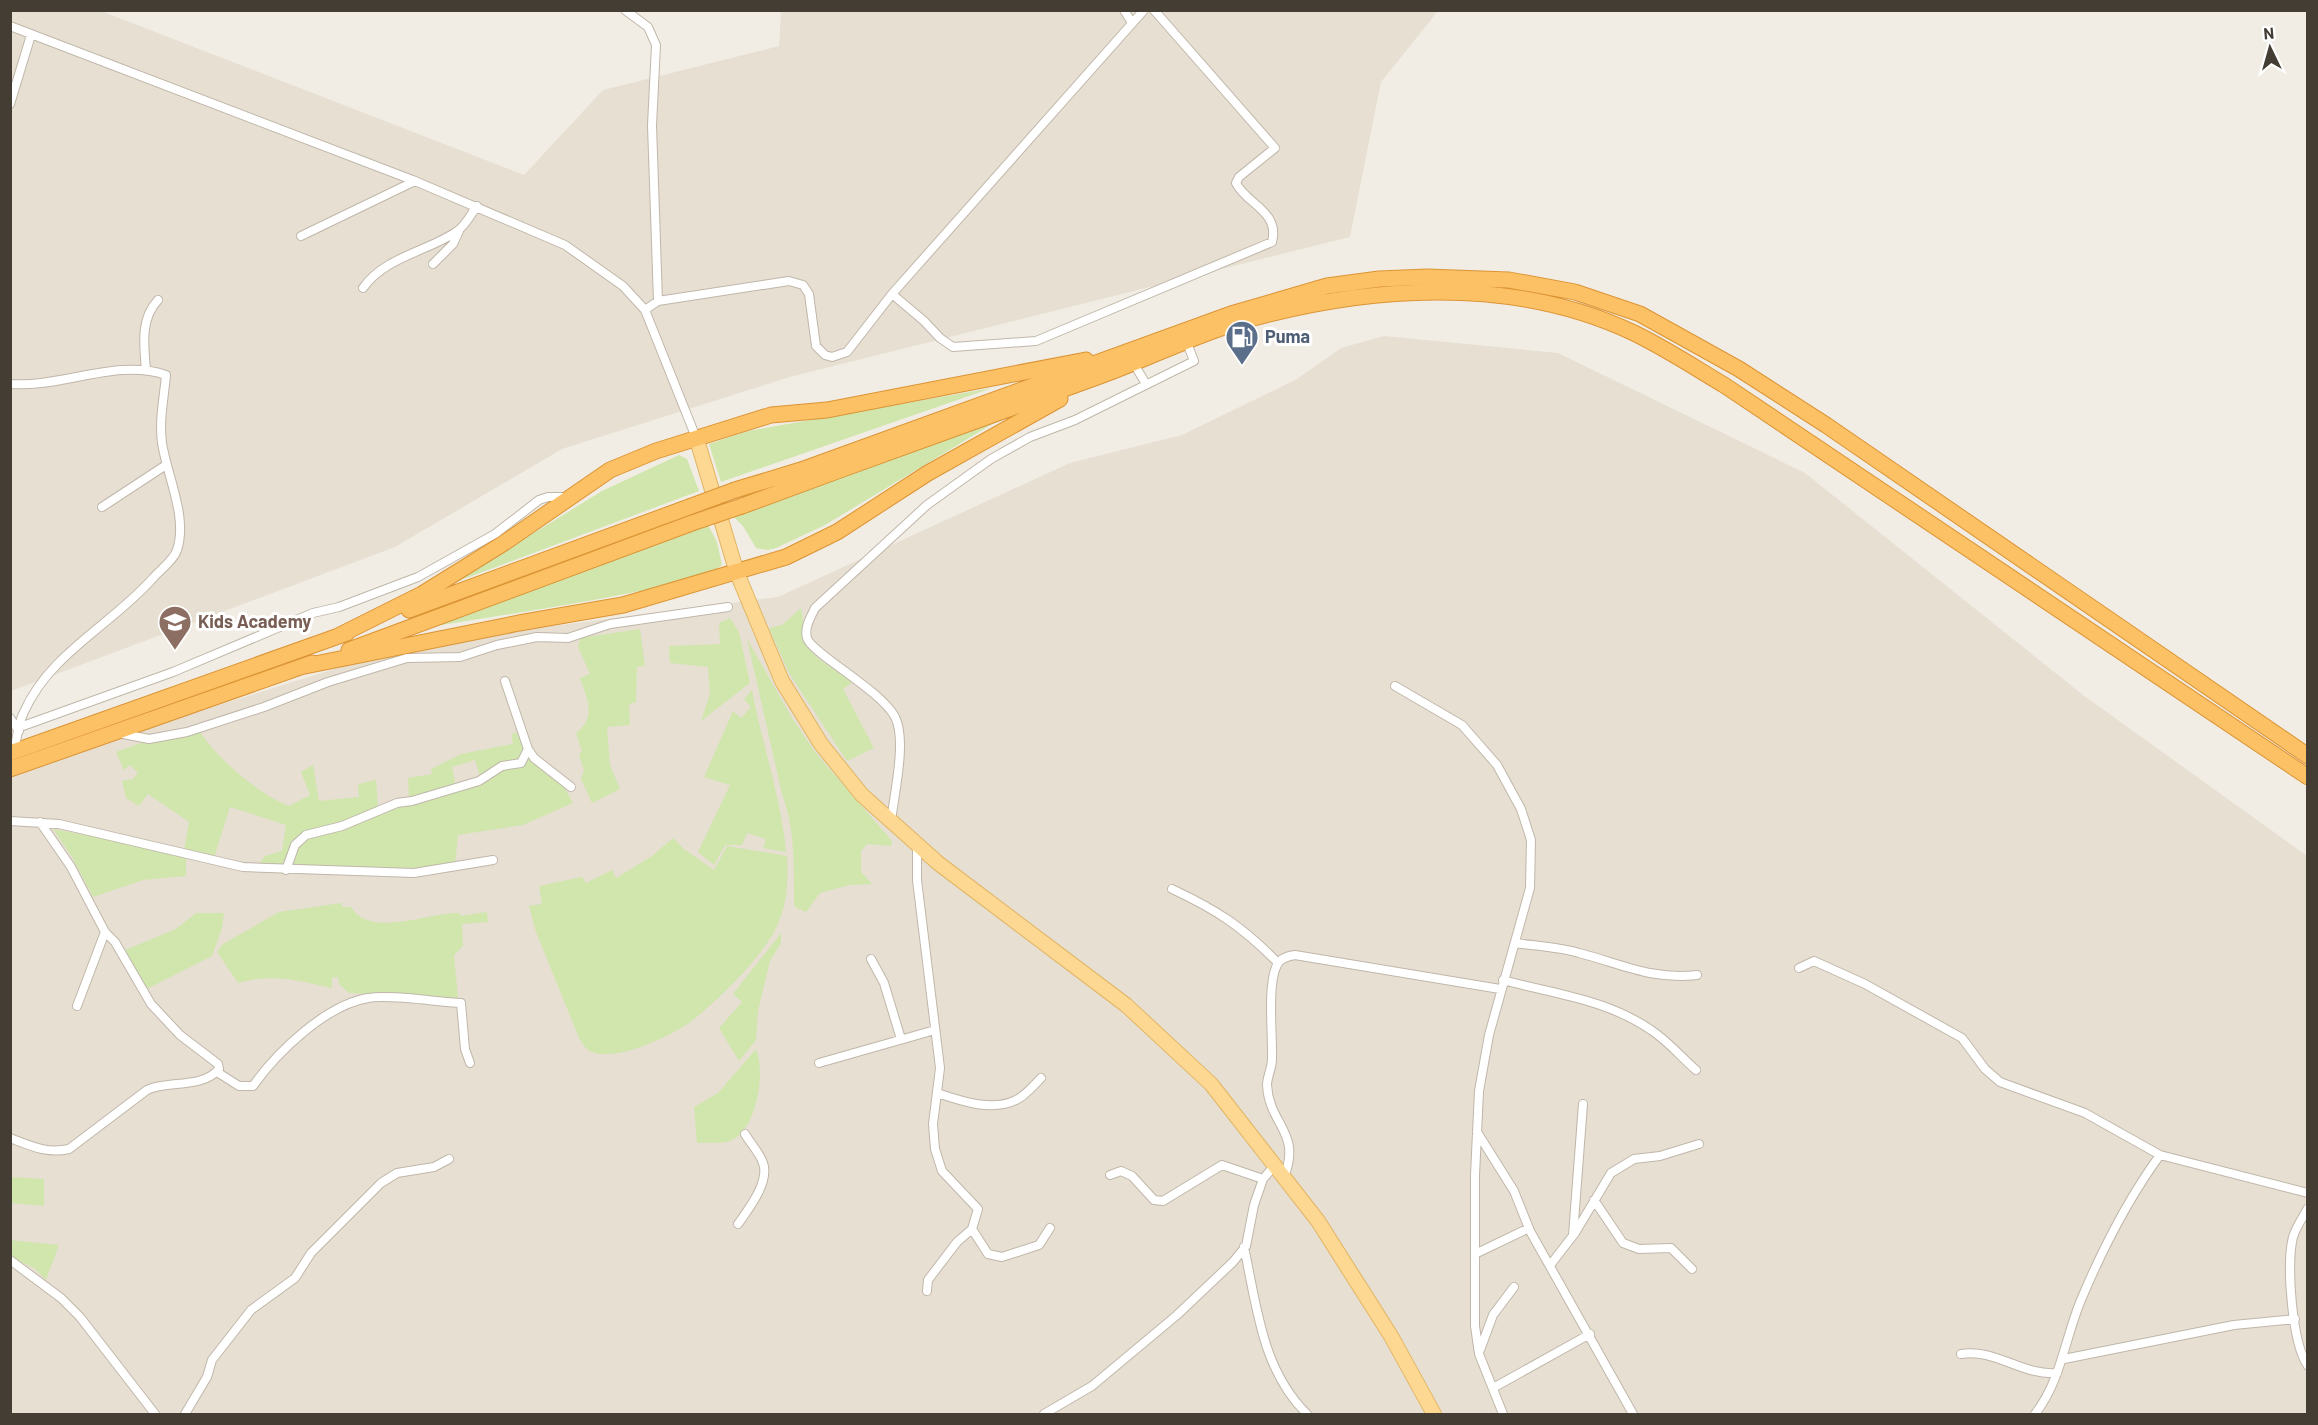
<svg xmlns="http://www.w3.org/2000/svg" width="2318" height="1425" viewBox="0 0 2318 1425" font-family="Barlow,sans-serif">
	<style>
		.residential { fill: #e6dfd2 }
		.green { fill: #d0e6ad }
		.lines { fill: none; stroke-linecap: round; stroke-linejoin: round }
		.street-casing { stroke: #c0b7aa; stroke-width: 10 }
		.primary-casing { stroke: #e2b462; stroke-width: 16 }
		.highway-casing { stroke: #db9435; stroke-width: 17 }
		.street { stroke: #fff; stroke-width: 8 }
		.primary { stroke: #fdd892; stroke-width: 14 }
		.highway { stroke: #fcc165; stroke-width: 15 }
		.highway-bridge-casing { stroke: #db9435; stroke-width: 17; stroke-linecap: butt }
		.highway-bridge { stroke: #fcc165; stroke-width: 15 }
		.labels { text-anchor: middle; stroke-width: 6; stroke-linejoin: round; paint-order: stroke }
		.service-label { font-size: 18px; font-weight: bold; fill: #4e5e75; stroke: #fff; text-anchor: start }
		.education-label { font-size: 18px; font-weight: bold; fill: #785e54; stroke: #fff; text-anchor: start }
	</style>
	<rect width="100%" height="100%" fill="#f2ede4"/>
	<!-- residential -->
	<path class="residential" d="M11 11H101L524 175 603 90 779 46 781 11H1438L1381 82 1350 237 790 377 562 449 395 547 11 691Z
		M1384 336 1558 353 1805 473 2083 695 2307 856V1414H11V770L363 660 422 647 538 628 778 597 1070 463 1182 435 1297 379 1341 348Z"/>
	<!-- green -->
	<path class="green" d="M992 388 721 482 709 444 748 431Z
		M999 420 825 525 776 548 767 550 756 548 743 526 731 514Z
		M679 455 687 459 699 491 453 583 602 491Z
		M707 523 717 542 722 565C699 582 667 585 640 591 568 606 495 616 423 628Z
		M801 608C804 620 803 631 806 642 810 658 840 672 853 682L843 689 874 748 847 761 789 673 769 628 782 625Z
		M730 618 739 632 750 683 701 721 710 694 708 667 670 663 669 646 720 644 719 623Z
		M640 629 645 666 637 667 636 702 629 704 630 725 607 727 610 765 620 789 592 803 581 779 584 771 579 754 582 751 576 733C597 718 587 698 580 678L590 674 578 647 580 638Z
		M747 639 792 718 815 752 892 841 891 846 867 844 861 851V872L872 884 849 885 820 893 806 912 795 907 794 903C794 865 795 829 782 794Z
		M752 690C762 744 781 797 786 852L763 848 766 839 747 833 742 845H725L714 865 698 852 730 785 704 777 733 711 741 718 751 707 744 699Z
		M200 732C219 760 258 794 289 806L310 795 301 772 313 765 319 801 359 797 358 784 376 780 378 806 358 816 295 840 283 866 256 867 265 856 282 851 286 825 230 807 214 858 184 850 189 822 148 794 139 806 126 798 122 781 133 779 138 773 130 765 124 770 116 752 147 741Z
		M516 732 525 748 520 760 480 776 475 760 452 767 455 782C443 792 424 796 409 797L408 778 432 774 431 769 461 754 513 744 511 735Z
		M529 754 564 787 573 803 523 825 458 835 455 864 408 871 290 865 302 841 383 810 479 783Z
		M53 829 152 848 186 859V876L143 880 93 897 72 857Z
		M673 838 684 849 714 870 727 846 787 856C788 881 788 904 776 928 763 956 718 1000 693 1020 674 1035 614 1064 590 1051 585 1049 582 1042 579 1038L536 932 529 906 542 904 539 886 582 877 586 883 612 870 616 878 652 856Z
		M341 903 342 907H351C370 939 429 912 459 913L460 916 487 912 488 922 462 924 463 946 454 955 458 999 349 993 339 984 338 977 332 978V988C298 981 272 973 238 983L217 952 223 944 279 912Z
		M196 913H224L222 928 212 956 147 989 125 950 176 929Z
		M781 933V943L770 961 758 1011 756 1040 739 1061 719 1028 742 1002 733 994Z
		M756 1049C766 1072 757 1130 730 1141 721 1144 707 1142 697 1143L694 1107 718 1093Z
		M10 1177 44 1179V1206L11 1203Z
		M10 1240 59 1245 46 1280 34 1268 11 1257Z"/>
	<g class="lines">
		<!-- street casing -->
		<g class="street-casing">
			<path id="street" d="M625 10 648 27 656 45 652 125 658 301
				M1124 10 1132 23
				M10 26 415 181 565 245 623 286 645 310 697 440
				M10 104 31 35
				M301 236 415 181
				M433 264 453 244 459 231
				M363 288C385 257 426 252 456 232 465 227 471 214 477 206
				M892 294 924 321 940 338 953 347 1036 341 1272 242C1280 211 1246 204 1236 183L1239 177 1275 148 1154 10
				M645 310 658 301 789 281 803 285 809 294 816 346 825 355 832 357 847 352 892 294 1144 10
				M1134 364 1146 384
				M146 370C144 345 140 319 158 300
				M10 384C62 388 117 358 166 375 164 398 159 419 162 443 167 476 188 517 177 550 174 560 160 570 153 578 113 624 50 653 24 712 18 723 17 739 14 751
				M102 507 166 465
				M505 681 528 749 534 758 571 787
				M1395 686 1462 725 1497 765 1521 809 1531 840 1530 888 1489 1035 1479 1091 1475 1175V1326L1479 1354 1503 1414
				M10 718 19 731
				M20 727 173 672 313 613 339 607 418 577 495 534 539 500 548 497H568
				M118 733 149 739 187 732 264 707 328 682 407 658 460 657 497 645 537 637 568 638 610 624 728 607
				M10 821 59 824 243 867 414 873 493 860
				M891 821C894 795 907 740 895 717 881 690 811 653 807 638 804 627 811 617 815 608L927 505 991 459 1030 437 1075 420 1194 361 1187 343
				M917 844V880L940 1068 933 1124 935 1149 942 1171 978 1209 972 1229 957 1242 928 1280 927 1291
				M286 870 295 845 306 835 342 826 397 803 412 801 479 781 502 766 521 763 528 749
				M1172 889C1217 910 1243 927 1278 963
				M1515 943C1536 946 1559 947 1579 953 1622 964 1651 980 1697 975
				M871 959 884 983 901 1039
				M1799 968 1814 961 1865 984 1962 1038 1985 1069 2000 1082 2085 1113 2160 1155 2308 1193
				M1503 980C1554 994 1606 999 1651 1030 1668 1041 1681 1057 1696 1070
				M77 1006 105 932
				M819 1063 935 1030
				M217 1072 239 1086H253C277 1052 326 1005 368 998 390 994 437 1002 461 1003L465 1049 470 1063
				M937 1093C961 1101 992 1112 1016 1100 1025 1096 1034 1085 1041 1078
				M1477 1132 1514 1191 1530 1231 1633 1414
				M10 1138C31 1146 47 1154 69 1149L147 1090C168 1080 202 1089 219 1069L218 1064 180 1035 151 1004 115 942 105 932 71 867 40 822
				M1110 1175 1121 1171 1132 1176 1154 1200 1163 1201 1222 1165 1263 1179
				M1284 1177C1302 1132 1269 1125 1267 1085 1267 1077 1272 1068 1272 1059 1273 1037 1266 978 1279 962 1283 957 1289 956 1295 955L1500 989
				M1594 1200 1623 1243 1639 1249 1671 1248 1692 1269
				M2308 1208C2303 1217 2296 1227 2293 1237 2286 1264 2292 1344 2308 1366
				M738 1224C748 1210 770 1182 763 1163 760 1153 750 1143 745 1134
				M972 1229 988 1254 1002 1257 1039 1245 1050 1228
				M1573 1235 1583 1104
				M1244 1247C1257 1307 1262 1370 1307 1414
				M1475 1254 1529 1228
				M10 1260 61 1298 80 1317 155 1414
				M1551 1264 1575 1233 1611 1173 1634 1159 1660 1156 1699 1144
				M1480 1350 1493 1315 1514 1287
				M1961 1354C1995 1348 2022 1376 2057 1373
				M2064 1359 2234 1325 2295 1319
				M1493 1388 1590 1334
				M185 1414 207 1377 212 1360 251 1310 295 1278 311 1253 381 1183 397 1173 434 1167 449 1159
				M1044 1414 1092 1386 1177 1315 1233 1262 1246 1246 1254 1205 1263 1179 1275 1165
				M2035 1414C2061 1381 2065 1338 2081 1300 2102 1250 2128 1199 2160 1155"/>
		</g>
		<!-- primary casing -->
		<g class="primary-casing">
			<path id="primary" d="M697 440 737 573 782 681 821 744 862 795 938 863 1126 1005 1211 1084 1318 1221 1391 1336 1434 1414"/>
		</g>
		<!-- highway casing -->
		<g class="highway-casing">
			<path id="highway" d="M735 490 801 470 1231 314 1327 286 1379 279 1427 277 1509 280 1575 292 1640 314 1739 369 1826 425 2308 756
				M742 506C861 462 980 419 1100 376 1145 360 1190 337 1236 323 1363 286 1510 274 1634 333 1665 348 1694 367 1724 385L2308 777
				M409 610 689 507
				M338 636 422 594 504 543 610 470 656 451 771 415 827 410 1086 360
				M349 650 692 523
				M305 666 519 623 623 605 786 557 837 532 928 473 1060 399
				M10 753 347 633
				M10 769 312 663"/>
		</g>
		<!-- street -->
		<use href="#street" class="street"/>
		<!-- primary -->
		<use href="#primary" class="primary"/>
		<!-- highway -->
		<use href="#highway" class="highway"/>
		<!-- highway-bridge casing -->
		<g class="highway-bridge-casing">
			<path id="highway-bridge" d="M689 507 735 490
				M692 523 742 506"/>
		</g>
		<!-- highway-bridge -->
		<use href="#highway-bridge" class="highway-bridge"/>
	</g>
	<!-- icons -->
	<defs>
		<g id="fuel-pin" transform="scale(1.725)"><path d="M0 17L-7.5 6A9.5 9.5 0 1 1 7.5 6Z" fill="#5c6f8a" stroke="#fff"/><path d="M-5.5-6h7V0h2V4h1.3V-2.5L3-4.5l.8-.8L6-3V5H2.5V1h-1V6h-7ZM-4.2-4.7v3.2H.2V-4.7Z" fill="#fff"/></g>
		<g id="school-pin" transform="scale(1.725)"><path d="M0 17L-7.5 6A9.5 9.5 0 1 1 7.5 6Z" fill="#8d6e63" stroke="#fff"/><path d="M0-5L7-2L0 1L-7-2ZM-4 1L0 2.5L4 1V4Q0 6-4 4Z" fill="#fff"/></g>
	</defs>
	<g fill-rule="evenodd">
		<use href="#fuel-pin" x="1242" y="337"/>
		<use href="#school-pin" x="175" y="622"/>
	</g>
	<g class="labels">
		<!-- service labels -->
		<g class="service-label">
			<text x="1265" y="343">Puma</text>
		</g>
		<!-- education labels -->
		<g class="education-label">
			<text x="198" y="628">Kids Academy</text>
		</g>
	</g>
	<!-- border -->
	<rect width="2318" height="1425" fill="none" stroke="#443d34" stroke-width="24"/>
	<!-- north arrow -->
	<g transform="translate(2270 48) rotate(355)" stroke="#ffffff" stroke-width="4.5" paint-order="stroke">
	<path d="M0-4.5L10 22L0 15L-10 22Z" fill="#443d34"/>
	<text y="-9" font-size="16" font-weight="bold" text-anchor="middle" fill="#443d34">N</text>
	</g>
</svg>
